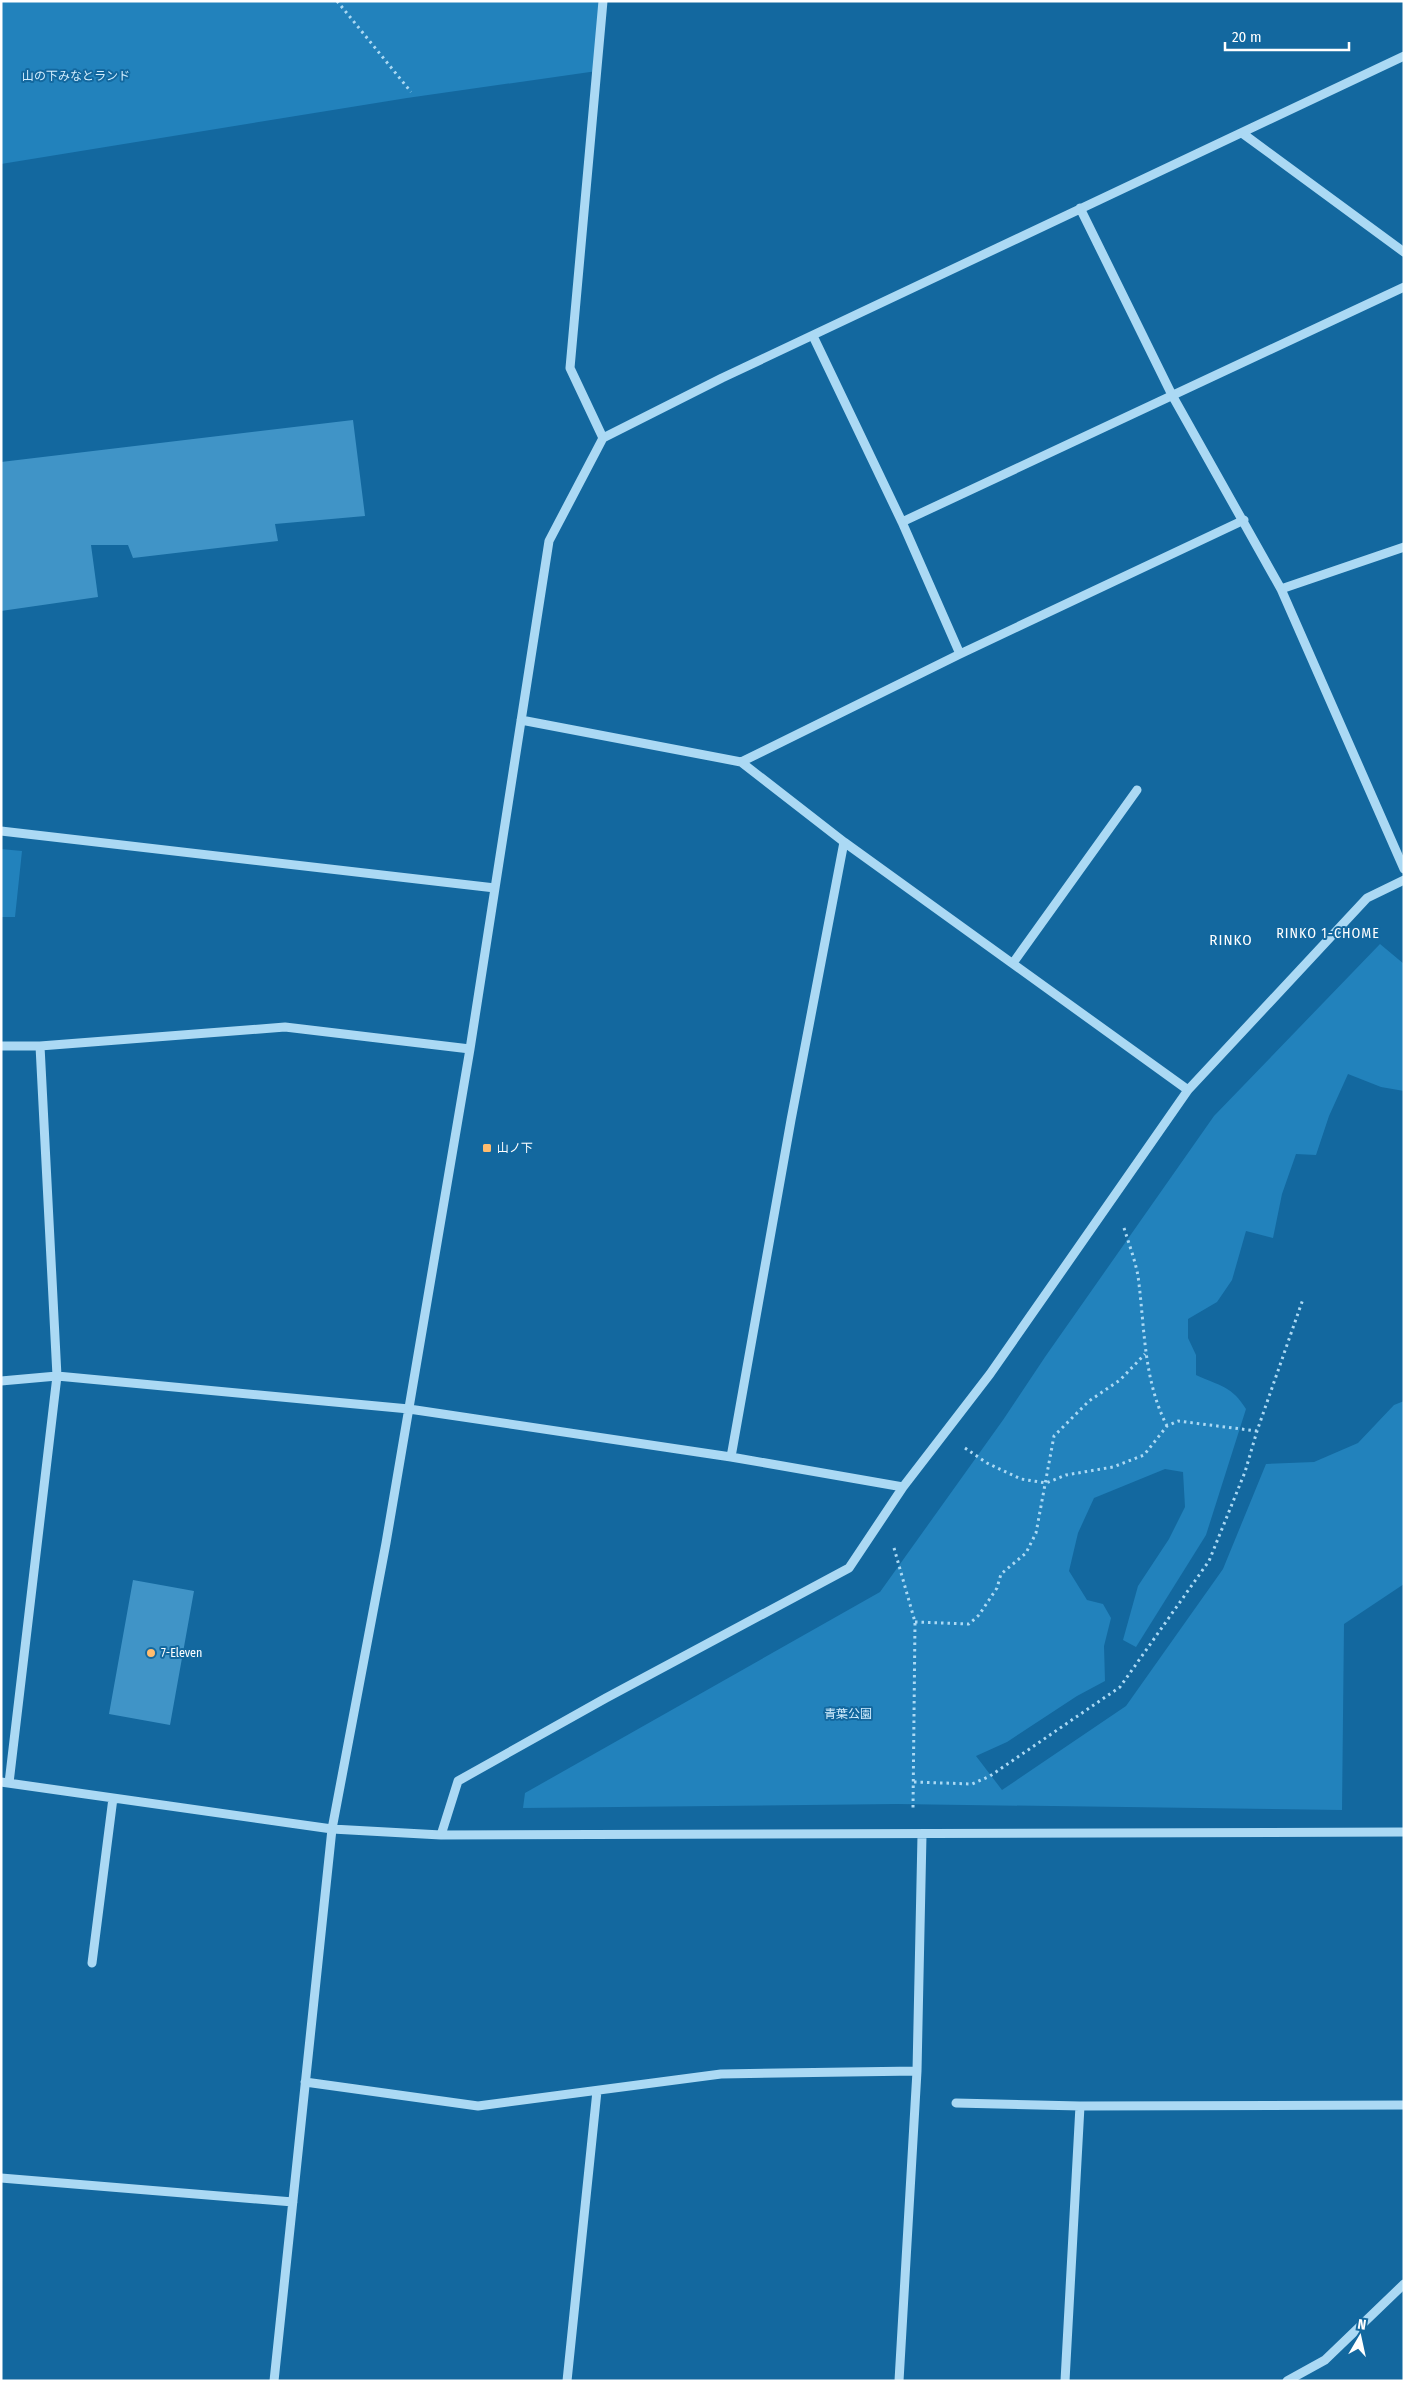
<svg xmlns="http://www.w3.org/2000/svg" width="1405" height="2382" viewBox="0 0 1405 2382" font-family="'Fira Sans Condensed','Noto Sans JP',sans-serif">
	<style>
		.green { fill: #2282bc }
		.building { fill: #4094c7 }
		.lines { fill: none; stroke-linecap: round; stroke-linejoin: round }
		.path { stroke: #abd9f4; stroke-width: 3; stroke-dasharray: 2.5 4; stroke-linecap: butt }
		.minor { stroke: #abd9f4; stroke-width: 9 }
		.poi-dot { fill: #ffbc6e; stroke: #13689f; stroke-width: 2 }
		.labels { text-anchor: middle; stroke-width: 4; stroke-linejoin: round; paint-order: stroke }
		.park-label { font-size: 12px; fill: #d3eefe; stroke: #13689f }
		.poi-label { font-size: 12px; fill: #fff; stroke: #13689f; text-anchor: start }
		.neighbourhood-label { font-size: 14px; letter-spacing: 1px; fill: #fff; stroke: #13689f }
		.quarter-label { font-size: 15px; letter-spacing: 1px; fill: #fff; stroke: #13689f }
	</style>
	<rect width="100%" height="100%" fill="#13689f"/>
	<!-- green -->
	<path class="green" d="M1 1H603L597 71 407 98 1 164Z
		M1 849 22 851 15 917H1Z
		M1380 944 1404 964V1091L1381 1087 1348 1074 1329 1116 1316 1155 1296 1154 1282 1194 1273 1238 1246 1231 1232 1280 1217 1302 1188 1319V1338L1196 1355V1375C1220 1386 1232 1386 1246 1409L1206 1535 1136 1647 1123 1640 1138 1586 1169 1539 1185 1507 1183 1472 1165 1469 1094 1498 1078 1533 1069 1571 1087 1600 1103 1604 1111 1618 1104 1646 1105 1681 1077 1696 1007 1742 976 1756 1002 1790 1126 1706 1223 1569 1266 1464 1314 1462 1358 1443 1394 1405 1404 1401V1584L1344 1624 1342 1810 897 1804 523 1808 525 1793 880 1592 1003 1420 1045 1357 1214 1116Z"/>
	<!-- building -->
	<path class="building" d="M353 420 365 516 275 524 278 541 133 558 128 545H91L98 597 1 611V462Z
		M133 1580 194 1591 170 1725 109 1714Z"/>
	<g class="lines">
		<!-- path -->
		<path class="path" d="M337 1 411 92
			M1124 1228C1129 1244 1135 1260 1138 1276 1145 1328 1143 1379 1167 1426
			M965 1448 987 1463 1021 1479 1046 1483 1066 1475 1113 1467 1144 1455 1167 1426 1178 1421 1257 1431
			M894 1548 915 1622 913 1808
			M915 1622 969 1624 979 1615 997 1588 1001 1574 1026 1553 1036 1533 1054 1436 1089 1401 1120 1380 1145 1354
			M914 1782 972 1784 990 1776 1120 1687 1209 1561 1245 1472 1257 1431 1303 1299"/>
		<!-- minor -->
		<path class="minor" d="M1242 133 1404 252
			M1080 208 1172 395 1281 589 1404 869
			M813 336 902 522 1404 287
			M603 438 570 368 603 1
			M902 522 960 654
			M1281 589 1404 547
			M521 720 741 762 844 842 1188 1090
			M741 762 960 654 1244 520
			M1 831 495 888
			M1013 963 1137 790
			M1 1046H40L285 1027 470 1049
			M1 1381 57 1376 409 1409 731 1457 791 1120 844 842
			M731 1457 903 1487
			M1 1782 332 1829 441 1835 1404 1832
			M9 1783 57 1376 40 1046
			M441 1835 458 1781 606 1698 849 1568 903 1487 990 1374 1188 1090 1367 898 1404 880
			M92 1963 113 1798
			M305 2082 478 2106 721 2074 917 2071
			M956 2103 1080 2106 1404 2105
			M1 2178 293 2202
			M274 2381 332 1829 386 1543 470 1049 549 541 603 438 722 378 1404 56
			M567 2381 597 2091
			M899 2381 917 2071 922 1835
			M1065 2381 1080 2106
			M1287 2381 1325 2360 1404 2284"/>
	</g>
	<!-- markers -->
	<g class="poi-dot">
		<rect x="482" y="1143" width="10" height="10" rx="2.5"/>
		<circle cx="151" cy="1653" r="5"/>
	</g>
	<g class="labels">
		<!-- park labels -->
		<g class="park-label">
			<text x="76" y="80">山の下みなとランド</text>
			<text x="848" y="1718">青葉公園</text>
		</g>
		<!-- poi labels -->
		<g class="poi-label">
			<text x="497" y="1152">山ノ下</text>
			<text x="161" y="1657">7-Eleven</text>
		</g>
		<!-- neighbourhood labels -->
		<g class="neighbourhood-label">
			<text x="1328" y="938">RINKO 1-CHOME</text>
		</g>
		<!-- quarter labels -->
		<g class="quarter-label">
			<text x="1231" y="945">RINKO</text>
		</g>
	</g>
	<!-- border -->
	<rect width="1405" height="2382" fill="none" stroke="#ffffff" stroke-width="5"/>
	<!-- north arrow -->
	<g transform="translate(1360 2337) rotate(9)" stroke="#13689f" stroke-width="4" paint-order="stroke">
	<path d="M0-4L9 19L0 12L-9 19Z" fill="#ffffff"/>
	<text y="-8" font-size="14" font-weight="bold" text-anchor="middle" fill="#ffffff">N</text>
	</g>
	<!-- scale -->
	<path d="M1225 42v8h124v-8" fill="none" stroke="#ffffff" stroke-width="2.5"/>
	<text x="1232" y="42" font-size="15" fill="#ffffff" stroke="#13689f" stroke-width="4" paint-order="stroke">20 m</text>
</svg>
